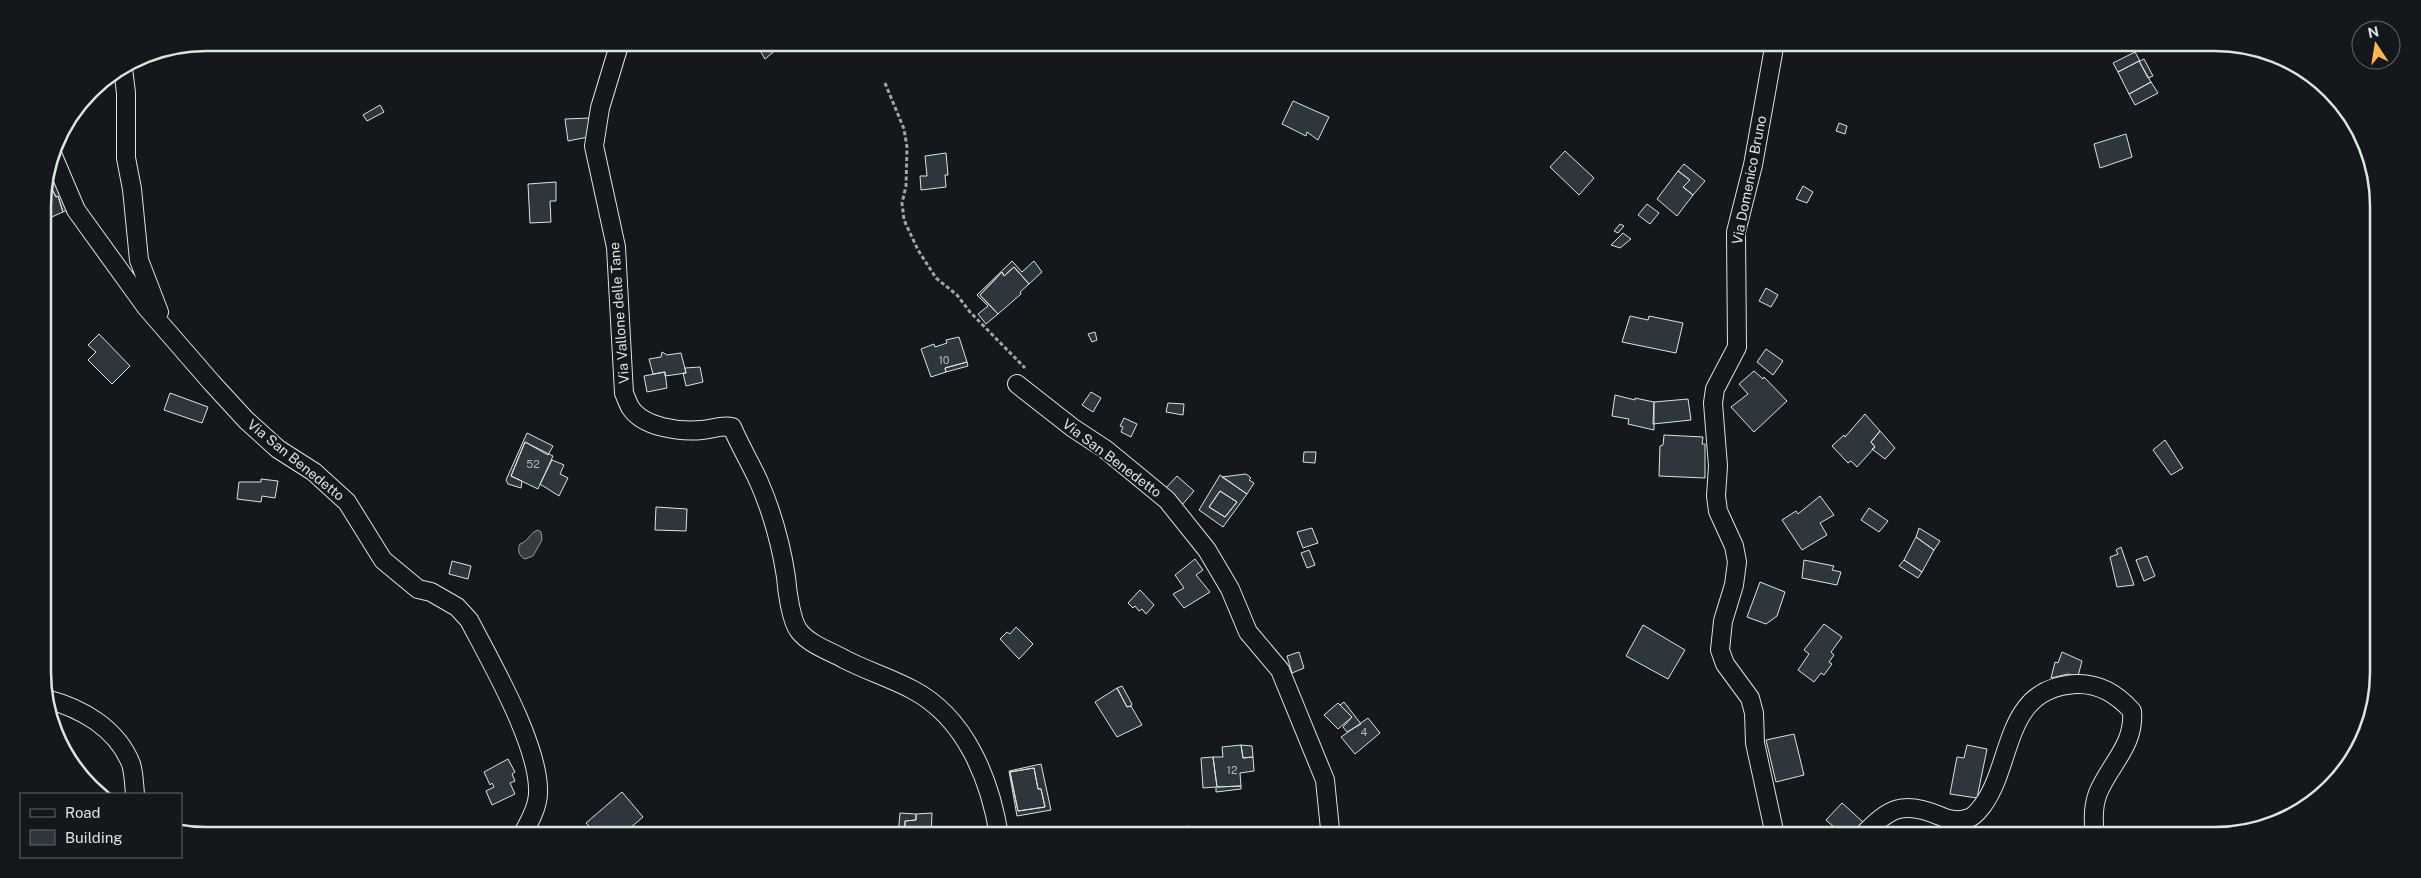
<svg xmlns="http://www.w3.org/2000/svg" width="2421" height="878" viewBox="0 0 2421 878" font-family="'Public Sans',sans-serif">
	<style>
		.water { fill: #363b3e; stroke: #939e99 }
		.building { fill: #2c363c; stroke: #d8e6dc; fill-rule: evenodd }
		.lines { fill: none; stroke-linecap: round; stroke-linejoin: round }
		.minor-casing { stroke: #d8e6dc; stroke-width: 20 }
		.path { stroke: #9da8a2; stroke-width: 3; stroke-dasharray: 4 2.5; stroke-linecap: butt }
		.minor { stroke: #14181c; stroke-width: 18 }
		.labels { text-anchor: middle; stroke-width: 4; stroke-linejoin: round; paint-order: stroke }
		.number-label { font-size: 11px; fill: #adbab4 }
		.street-label { font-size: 14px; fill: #d8e6dc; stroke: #14181c }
		.rim { fill: none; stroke: #d8e6dc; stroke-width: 2.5 }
	</style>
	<rect width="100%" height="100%" fill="#14181c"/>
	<!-- water -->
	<path class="water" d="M538 530 541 532 542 540 533 556 525 559C519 556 517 550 520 544 529 541 529 533 538 530Z"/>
	<!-- building -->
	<path class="building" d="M755 42H785L765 59Z
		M2135 52 2140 61 2144 59 2153 76 2148 78 2139 61 2118 72 2113 63Z
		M2139 61 2151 82 2129 94 2118 72Z
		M2151 82 2158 93 2135 105 2129 94Z
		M1293 101 1329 117 1318 140 1307 132 1306 136 1282 124Z
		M380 105 384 112 367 121 363 115Z
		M589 118 588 137 568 141 565 119Z
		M1839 123 1847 126 1845 134 1836 131Z
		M2126 134 2132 157 2100 168 2094 144Z
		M1565 151 1594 178 1579 195 1550 167Z
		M946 153 948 175H945L946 187 921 190 920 176H927L925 156Z
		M1684 164 1705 181 1693 195 1683 187 1690 180 1678 171Z
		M1678 171 1690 180 1683 187 1693 195 1677 216 1657 199Z
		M53 176 69 209 63 212 58 196 56 197 47 179Z
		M47 179 56 197 58 196 63 212 45 220 43 195Z
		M556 182V201H550L551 222 530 223 528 184Z
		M1803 186 1813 192 1807 203 1796 199Z
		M1647 204 1659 213 1650 224 1638 215Z
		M1620 224 1624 226 1618 233 1614 231Z
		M1623 233 1631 239 1620 248 1611 245Z
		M1012 261 1022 272 1034 261 1042 272 1029 284 1014 267 1004 276 1002 272 980 295 998 314 986 324 978 314 988 306 977 295Z
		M1014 267 1029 284 1020 292 1021 294 998 314 980 295 1002 272 1004 276Z
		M1766 288 1778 295 1771 307 1759 301Z
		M1630 316 1648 320 1649 316 1683 323 1676 353 1622 342Z
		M1095 332 1097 340 1092 342 1088 334Z
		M99 334 130 366 112 384 88 360 96 352 88 345Z
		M959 337 967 362 945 368 946 372 931 377 921 349 934 344 935 347 947 343 946 340Z
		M1766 349 1783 361 1773 375 1757 362Z
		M662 352 667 355 681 353 686 373 665 376V372L653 374 649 359 661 357Z
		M967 362 968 366 946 372 945 368Z
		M700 367 703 382 686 386 683 373H686L685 368Z
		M1754 371 1763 379 1764 377 1787 401 1754 432 1731 407 1748 394 1739 384Z
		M665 372 667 388 647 392 644 376Z
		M1091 392 1101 398 1093 412 1082 405Z
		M170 393 208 407 202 423 164 410Z
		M1615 395 1635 400V398L1654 402V430L1628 424 1629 419 1612 416Z
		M1688 399 1691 420 1653 424 1654 402Z
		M1168 403 1184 404 1183 415 1166 412Z
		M1865 414 1880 431 1871 442 1875 447 1857 467 1851 461 1848 463 1832 446 1844 435 1845 437Z
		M1124 418 1137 424 1131 437 1121 432 1123 427 1120 426Z
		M1880 431 1895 448 1885 459 1872 449 1875 447 1871 442Z
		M527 433 553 446 548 455 525 442 511 476 522 481 521 488 508 484 506 480Z
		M1664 435 1703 437 1702 444H1705V478L1659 476 1660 446 1663 445Z
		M2165 440 2183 468 2171 475 2153 450Z
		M525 442 553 456 538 489 511 476Z
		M1304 452H1316L1315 463 1303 462Z
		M552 460 564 465 560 474 568 478 559 496 540 484Z
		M1246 474 1251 478 1249 480 1254 483 1247 494 1222 477Z
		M1220 475 1247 494 1223 527 1199 510ZM1220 491 1237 502 1225 517 1209 507Z
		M1177 476 1194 491 1181 506 1164 490Z
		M261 479 278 481 275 498 262 496 261 502 237 499 239 482H261Z
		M1220 491 1237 502 1225 517 1209 507Z
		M1820 496 1834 515 1820 523 1827 535 1802 550 1782 520 1796 511 1798 514Z
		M656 507 687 509 686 531 655 530Z
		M1869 508 1888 521 1879 532 1861 520Z
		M1312 528 1318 543 1303 548 1297 532Z
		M1919 528 1940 541 1934 550 1916 537Z
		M1916 537 1934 550 1922 572 1904 560Z
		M2121 547 2134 585 2117 587 2110 557 2118 554 2116 550Z
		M1309 550 1315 565 1307 568 1301 553Z
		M2147 556 2155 576 2144 581 2136 560Z
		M1195 559 1203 570 1196 575 1210 592 1184 608 1173 594 1184 588 1175 575Z
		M1804 560 1834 566 1832 570 1841 572 1837 585 1802 578Z
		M1904 560 1922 572 1918 578 1899 566Z
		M452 561 471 566 468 579 449 574Z
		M1760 582 1785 592 1777 616 1766 624 1747 617Z
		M1140 590 1154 605 1146 614 1142 609 1139 611 1135 606 1133 608 1128 603Z
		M1824 624 1842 637 1831 652 1834 655 1829 662 1832 664 1824 675 1821 673 1814 682 1798 670 1809 654 1804 650Z
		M1643 625 1685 650 1668 679 1626 656Z
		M1016 627 1033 644 1019 659 1000 639 1007 632 1010 634Z
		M1299 652 1304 668 1292 673 1287 656Z
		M2062 652 2082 661 2078 676 2068 674 2051 678 2055 662 2058 663Z
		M1122 686 1132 704 1131 706 1127 707 1117 688Z
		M1117 688 1127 707 1131 706 1142 725 1117 737 1095 702Z
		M1344 702 1361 724 1347 732 1343 727 1352 717 1340 705Z
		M1338 703 1352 717 1338 729 1324 715Z
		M1368 718 1380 733 1355 754 1341 737Z
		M1794 734 1804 775 1776 782 1766 740Z
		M1241 745 1243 758 1253 757 1254 771 1240 773 1241 786 1217 787 1213 757H1223L1222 747Z
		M1241 745 1252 746 1253 757 1243 758Z
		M1967 745 1987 749 1977 798 1950 794 1957 757 1964 758Z
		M1213 757 1217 787 1241 786V789L1216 792V787L1203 788 1201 758Z
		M508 759 515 772 512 774 515 781 510 783 515 794 492 805 486 791 494 787 492 783 490 785 484 772Z
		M1041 764 1051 810 1017 816 1009 771ZM1034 768 1038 789H1041L1045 807 1018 811 1010 772Z
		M1034 768 1038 789H1041L1045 807 1018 811 1010 772Z
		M622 792 643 817 622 835H597L586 823Z
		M1842 803 1863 822 1850 835H1843L1826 820Z
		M900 813 916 814V820L905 821V835H898Z
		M932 813 931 835H925V829L905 830V821L916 820V814Z
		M1188 826 1200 830 1199 835H1184Z
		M925 829V835H905V830Z"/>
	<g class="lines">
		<!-- minor casing -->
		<g class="minor-casing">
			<path id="minor" d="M620 42 600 108 594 146 616 247 624 393C626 398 628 403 630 407 643 428 681 432 702 430 713 429 721 425 732 427 740 446 751 464 759 482 772 512 781 544 786 577 787 590 791 621 799 631 810 645 830 651 844 659 867 671 891 678 913 690 966 718 990 780 999 835
				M123 68 126 93V158L132 189 139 260 159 312
				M53 156 76 210 146 307 212 383 246 420 278 449 314 472 347 502 383 560 418 589 431 592 457 607 469 620C491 662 540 747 538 793 538 807 529 823 522 835
				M1017 384 1073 428 1105 449 1167 500 1207 550 1230 589 1248 632 1280 670 1325 780 1330 829 1333 835
				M46 699C81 708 117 728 131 764 134 773 134 785 135 794
				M1775 835 1755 743 1754 713 1750 698 1725 664 1720 650 1723 621 1734 585 1737 562 1734 546 1718 511 1716 496 1718 466 1713 403 1715 389 1737 347 1736 232 1753 165 1775 42
				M1863 835C1889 808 1903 800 1940 816 1948 820 1960 822 1969 818 1975 816 1979 810 1983 805 2014 762 2003 688 2076 684 2099 683 2117 694 2132 711 2135 745 2110 764 2098 793 2093 806 2093 821 2095 835"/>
		</g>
		<!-- path -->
		<path class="path" d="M885 83 904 129 907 147 906 186 902 203 904 220 918 250 936 278 957 295 970 312 1025 368"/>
		<!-- minor -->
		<use href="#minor" class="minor"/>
	</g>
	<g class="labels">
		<!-- number labels -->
		<g class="number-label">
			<text x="944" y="364">10</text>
			<text x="533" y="468">52</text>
			<text x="1364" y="736">4</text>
			<text x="1232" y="774">12</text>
		</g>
		<!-- street labels -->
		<g class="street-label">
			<text transform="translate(1749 180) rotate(-79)" y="5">Via Domenico Bruno</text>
			<text transform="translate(619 313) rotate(-94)" y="5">Via Vallone delle Tane</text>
			<text transform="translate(1112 458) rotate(37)" y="5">Via San Benedetto</text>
			<text transform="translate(296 460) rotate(39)" y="5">Via San Benedetto</text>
		</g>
	</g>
	<!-- crop -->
	<path d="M0 0H2421V878H0ZM206 51H2215A155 155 0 0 1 2370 206V672A155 155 0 0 1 2215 827H206A155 155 0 0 1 51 672V206A155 155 0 0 1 206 51Z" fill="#14181c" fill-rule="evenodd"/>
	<path class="rim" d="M206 51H2215A155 155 0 0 1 2370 206V672A155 155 0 0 1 2215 827H206A155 155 0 0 1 51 672V206A155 155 0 0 1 206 51Z"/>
	<!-- legend -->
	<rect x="20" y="793" width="162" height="65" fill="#14181c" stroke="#626a69"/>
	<rect x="30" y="809" width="25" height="8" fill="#14181c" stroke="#626a69"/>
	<text x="65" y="818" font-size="15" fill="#d8e6dc">Road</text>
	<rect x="30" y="830" width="25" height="15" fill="#2c363c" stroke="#626a69"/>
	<text x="65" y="843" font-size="15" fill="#d8e6dc">Building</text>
	<!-- north arrow -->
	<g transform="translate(2376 45) rotate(348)"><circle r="24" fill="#14181c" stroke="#626a69"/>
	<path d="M0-4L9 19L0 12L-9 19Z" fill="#ffb74d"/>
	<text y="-8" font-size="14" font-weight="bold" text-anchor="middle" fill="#d8e6dc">N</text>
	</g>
</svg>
